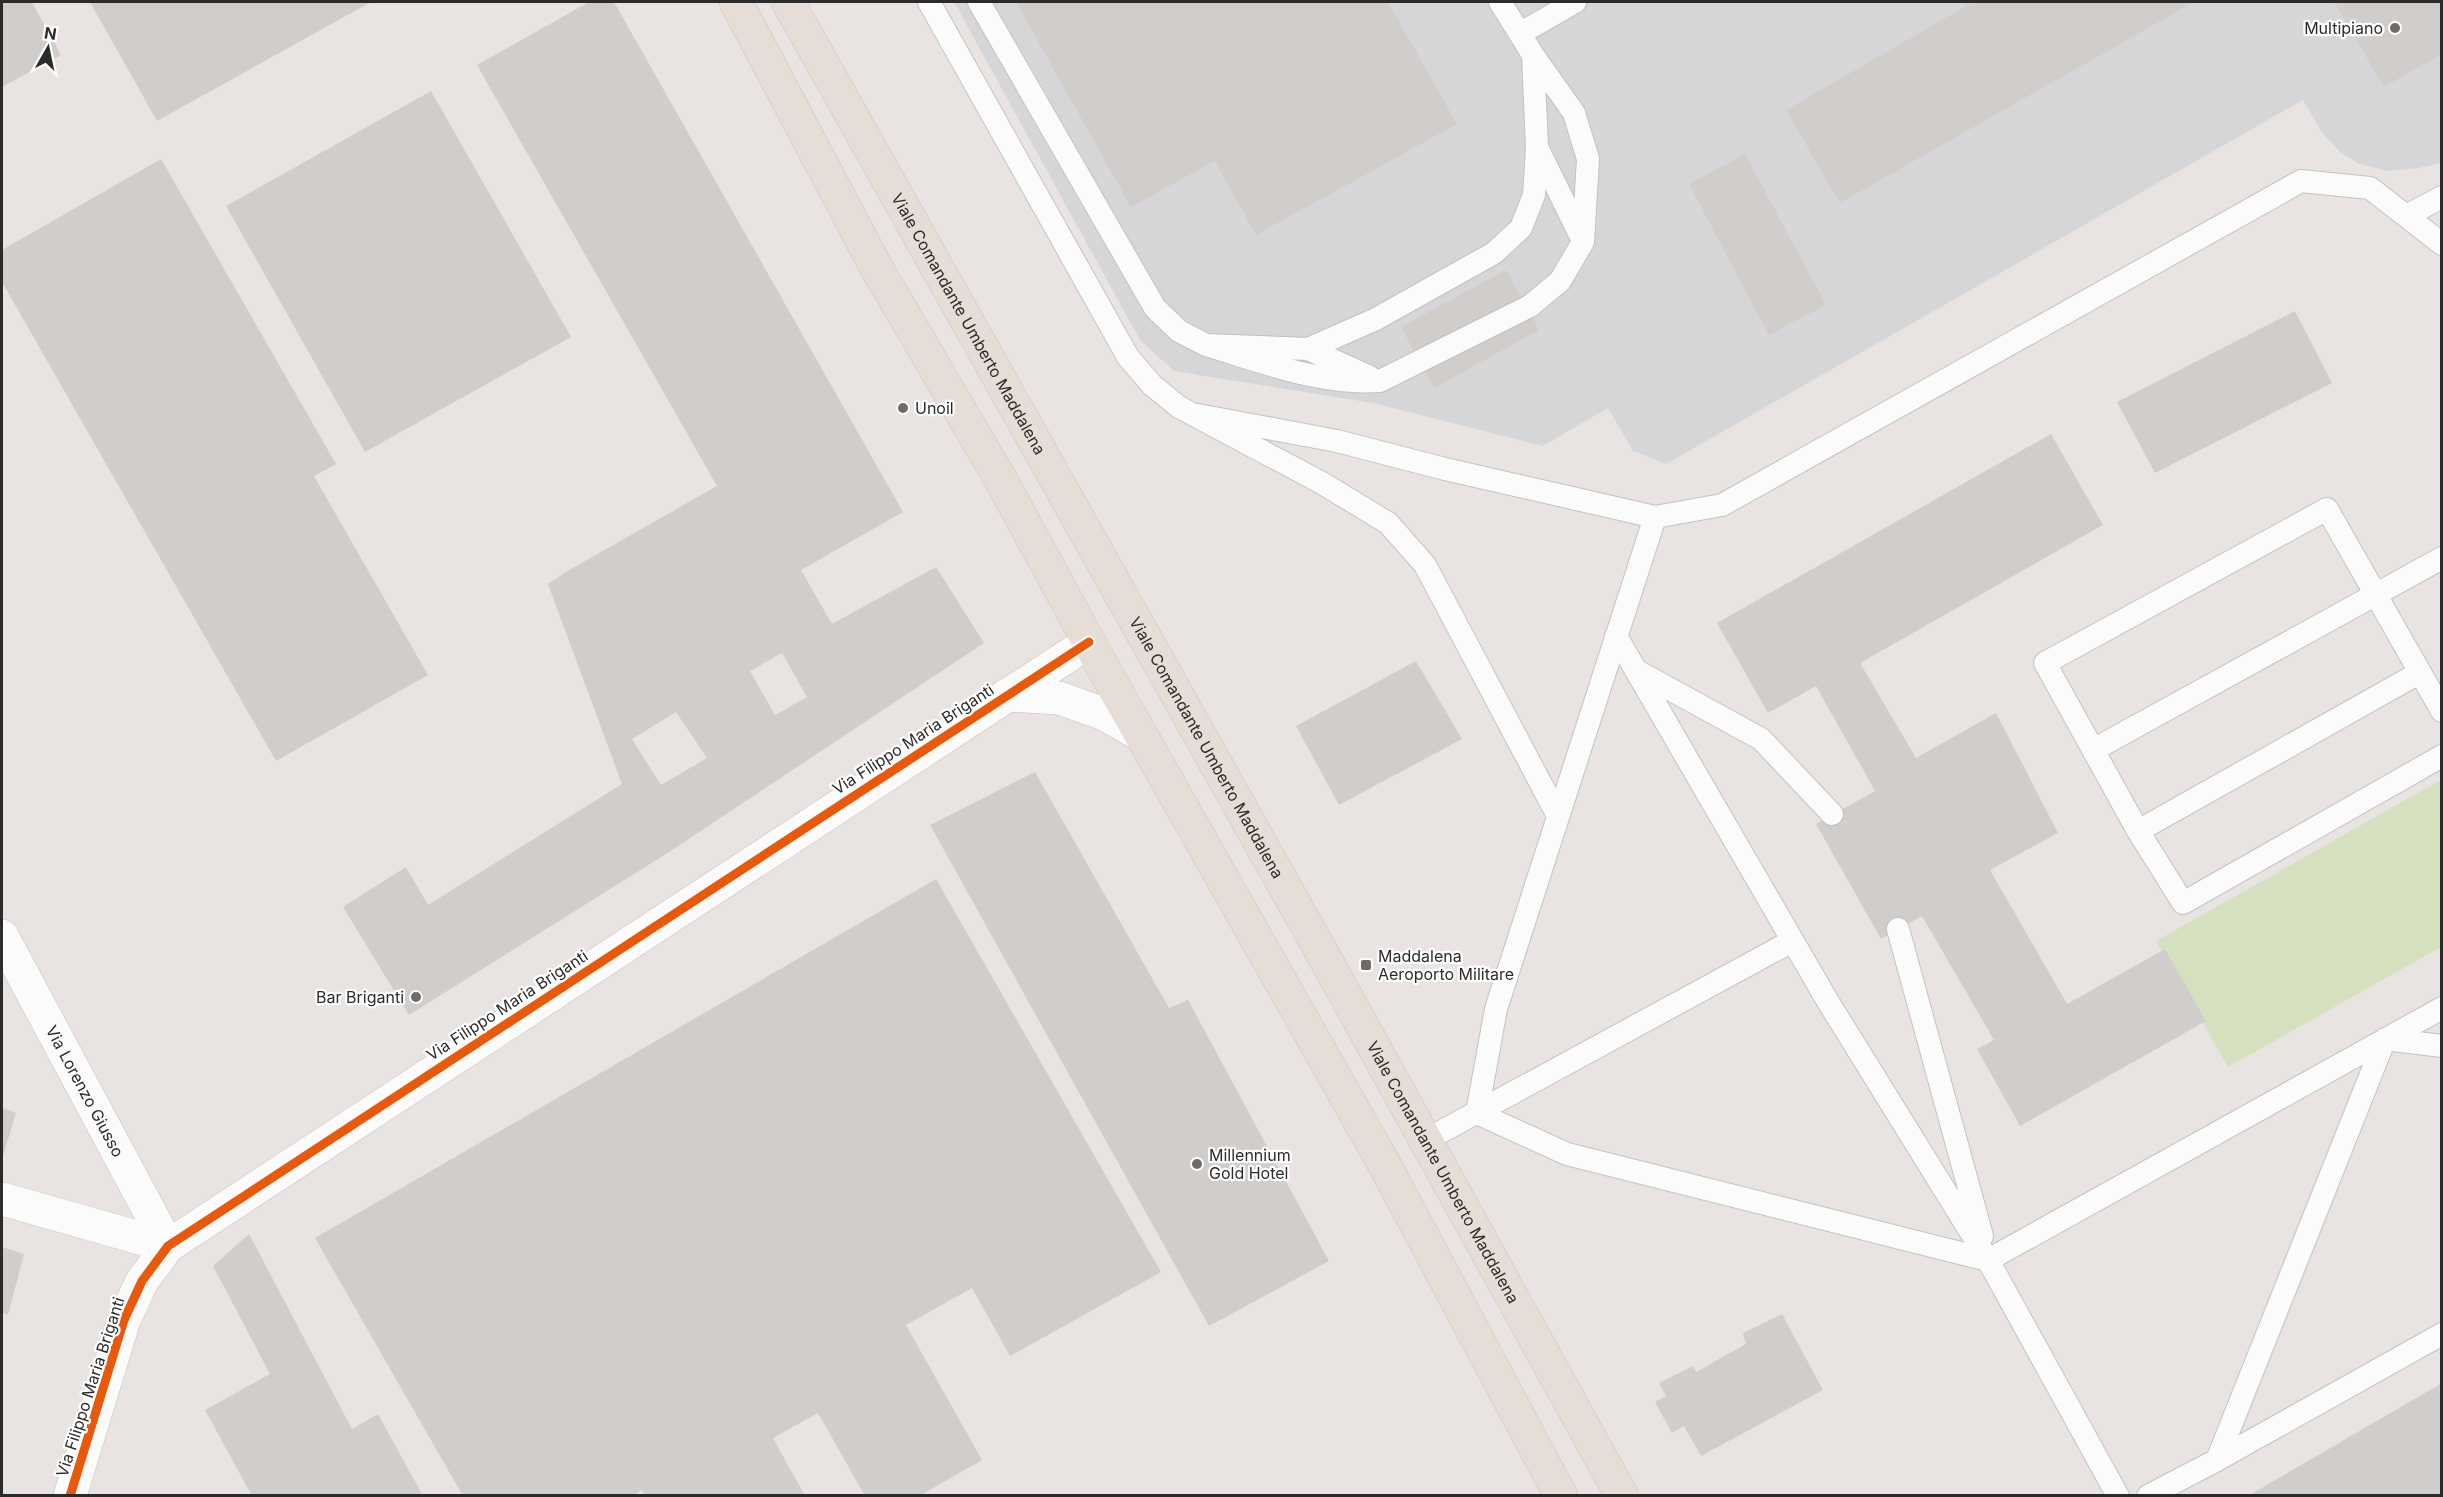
<svg xmlns="http://www.w3.org/2000/svg" width="2443" height="1497" viewBox="0 0 2443 1497" font-family="Inter,sans-serif">
	<style>
		.airport { fill: #d6d6d9 }
		.green { fill: #d5e1be }
		.building { fill: #d0cdcb; fill-rule: evenodd }
		.lines { fill: none; stroke-linecap: round; stroke-linejoin: round }
		.lane-casing { stroke: #c3c2c2; stroke-width: 24 }
		.street-casing { stroke: #c3c2c2; stroke-width: 34 }
		.primary-casing { stroke: #c5c3c2; stroke-width: 34 }
		.lane { stroke: #fcfbfb; stroke-width: 22 }
		.street { stroke: #fcfbfb; stroke-width: 33 }
		.primary { stroke: #e6ddd6; stroke-width: 33 }
		.cycleway-casing { stroke: #fff; stroke-width: 13 }
		.cycleway { stroke: #e8590c; stroke-width: 9 }
		.poi-dot { fill: #6e6c6b; stroke: #fff; stroke-width: 2 }
		.labels { text-anchor: middle; stroke-width: 4.5; stroke-linejoin: round; paint-order: stroke }
		.poi-label { font-size: 16px; fill: #2b2b2b; stroke: #fff; text-anchor: start }
		.street-label { font-size: 16px; fill: #2b2b2b; stroke: #fff }
	</style>
	<rect width="100%" height="100%" fill="#e9e4e2"/>
	<!-- airport -->
	<path class="airport" d="M954 2H2441V163L2419 168 2388 171 2359 164 2339 151 2323 134 2303 100 1666 464 1633 451 1608 408 1543 446 1373 403 1174 371 1140 340Z"/>
	<!-- green -->
	<path class="green" d="M2441 780V947L2228 1067 2156 941Z"/>
	<!-- building -->
	<path class="building" d="M2 2H32L61 55 2 87Z
		M90 2H371L157 121Z
		M589 2H614L903 512 801 570 832 624 936 567 984 643 666 854 409 1015 343 907 406 867 428 905 622 784 548 584 564 573 717 486 477 65ZM782 653 807 697 775 715 750 671ZM676 712 707 758 661 785 632 739Z
		M1016 2H1388L1457 124 1256 235 1215 161 1131 207Z
		M1973 2H2194L1840 203 1786 110Z
		M2334 2H2442V54L2384 87Z
		M431 91 571 337 365 452 226 206Z
		M1745 154 1826 305 1769 335 1689 184Z
		M161 159 336 464 314 476 428 675 276 761 2 282V250Z
		M1506 270 1539 330 1434 388 1401 327Z
		M2295 311 2332 383 2155 473 2117 402Z
		M2051 434 2103 525 1860 663 1916 758 1996 713 2058 833 1990 870 2067 1004 2165 949 2206 1021 2020 1126 1977 1049 1994 1040 1922 916 1881 939 1816 824 1875 791 1816 686 1768 713 1717 623Z
		M1416 661 1462 739 1339 805 1296 726Z
		M1035 772 1169 1008 1188 1000 1329 1261 1209 1326 930 825Z
		M936 879 1161 1272 1010 1356 972 1288 906 1325 982 1460 919 1496H865L818 1413 773 1438 805 1496H645L642 1490 633 1496H463L315 1238Z
		M2 1108 16 1113 2 1159Z
		M249 1234 352 1429 378 1414 423 1496H252L205 1410 270 1374 213 1266Z
		M2 1247 24 1254 8 1315 2 1313Z
		M1782 1314 1823 1390 1701 1456 1684 1426 1672 1433 1655 1402 1666 1396 1659 1383 1693 1366 1696 1372 1746 1344 1743 1333Z
		M2442 1383V1496H2248Z"/>
	<g class="lines">
		<!-- lane casing -->
		<g class="lane-casing">
			<path id="lane" d="M929 2 1128 357 1152 385 1179 407 1322 483 1388 523 1425 565 1558 816
				M979 2 1155 308 1179 331 1206 345
				M1500 2 1533 55
				M1521 33 1575 2
				M1533 55 1574 113 1588 159 1583 242 1560 281 1530 306 1380 381C1320 385 1263 362 1206 345L1308 349 1376 319 1494 253 1521 228 1534 195 1537 148Z
				M1538 149 1583 241
				M2406 216 2442 197
				M1308 349 1370 377
				M1198 415 1337 441 1445 469 1655 517 1722 505 2301 181 2370 188 2442 244
				M1655 517 1496 1009 1477 1113 1567 1154 1988 1260 2442 1008
				M1616 636 1827 1000 1988 1260 2118 1496
				M1637 671 1761 739 1832 814
				M2419 673 2138 831 2045 663 2327 509 2442 711
				M2093 750 2442 558
				M2138 831 2183 903 2442 756
				M1898 929 1982 1236
				M1426 1140 1792 941
				M2217 1460 2442 1334
				M2148 1496 2217 1460 2385 1039 2442 1046"/>
		</g>
		<!-- street casing -->
		<g class="street-casing">
			<g id="street">
				<path d="M1007 695 1059 698 1104 714 1141 735"/>
				<path id="s1" d="M2 936 168 1246"/>
				<path d="M2 1199 168 1246"/>
				<path d="M70 1496 124 1320 142 1281 168 1246 1089 642"/>
			</g>
		</g>
		<!-- primary casing -->
		<g class="primary-casing">
			<g id="primary">
				<path d="M736 2 876 267 1002 482 1102 666 1383 1162 1561 1496"/>
				<path id="s2" d="M788 2 1321 951 1622 1496"/>
			</g>
		</g>
		<!-- lane -->
		<use href="#lane" class="lane"/>
		<!-- street -->
		<use href="#street" class="street"/>
		<!-- primary -->
		<use href="#primary" class="primary"/>
		<!-- cycleway casing -->
		<g class="cycleway-casing">
			<path id="cycleway" d="M70 1496 124 1320 142 1281 168 1246 1089 642"/>
		</g>
		<!-- cycleway -->
		<use href="#cycleway" class="cycleway"/>
	</g>
	<!-- markers -->
	<g class="poi-dot">
		<circle cx="2395" cy="28" r="6"/>
		<circle cx="903" cy="408" r="6"/>
		<rect x="1360" y="959" width="12" height="12" rx="3"/>
		<circle cx="416" cy="997" r="6"/>
		<circle cx="1197" cy="1164" r="6"/>
	</g>
	<g class="labels">
		<!-- poi labels -->
		<g class="poi-label">
			<text x="2383" y="34" text-anchor="end">Multipiano</text>
			<text x="915" y="414">Unoil</text>
			<text x="1378" y="962">Maddalena<tspan x="1378" dy="18">Aeroporto Militare</tspan></text>
			<text x="404" y="1003" text-anchor="end">Bar Briganti</text>
			<text x="1209" y="1161">Millennium<tspan x="1209" dy="18">Gold Hotel</tspan></text>
		</g>
		<!-- street labels -->
		<g class="street-label">
			<text dy="6" stroke="none"><textPath href="#s2" startOffset="369">Viale Comandante Umberto Maddalena</textPath></text>
			<text transform="translate(913 739) rotate(-33)" y="6">Via Filippo Maria Briganti</text>
			<text dy="6" stroke="none"><textPath href="#s2" startOffset="855">Viale Comandante Umberto Maddalena</textPath></text>
			<text transform="translate(507 1005) rotate(-33)" y="6">Via Filippo Maria Briganti</text>
			<text dy="6" stroke="none"><textPath href="#s1" startOffset="176">Via Lorenzo Giusso</textPath></text>
			<text dy="6" stroke="none"><textPath href="#s2" startOffset="1341">Viale Comandante Umberto Maddalena</textPath></text>
			<text transform="translate(90 1387) rotate(-72)" y="6">Via Filippo Maria Briganti</text>
		</g>
	</g>
	<!-- border -->
	<rect width="2443" height="1497" fill="none" stroke="#2b2b2b" stroke-width="6"/>
	<!-- north arrow -->
	<g transform="translate(48 48) rotate(9)" stroke="#ffffff" stroke-width="4.5" paint-order="stroke">
	<path d="M0-4.5L10 22L0 15L-10 22Z" fill="#2b2b2b"/>
	<text y="-9" font-size="16" font-weight="bold" text-anchor="middle" fill="#2b2b2b">N</text>
	</g>
</svg>
